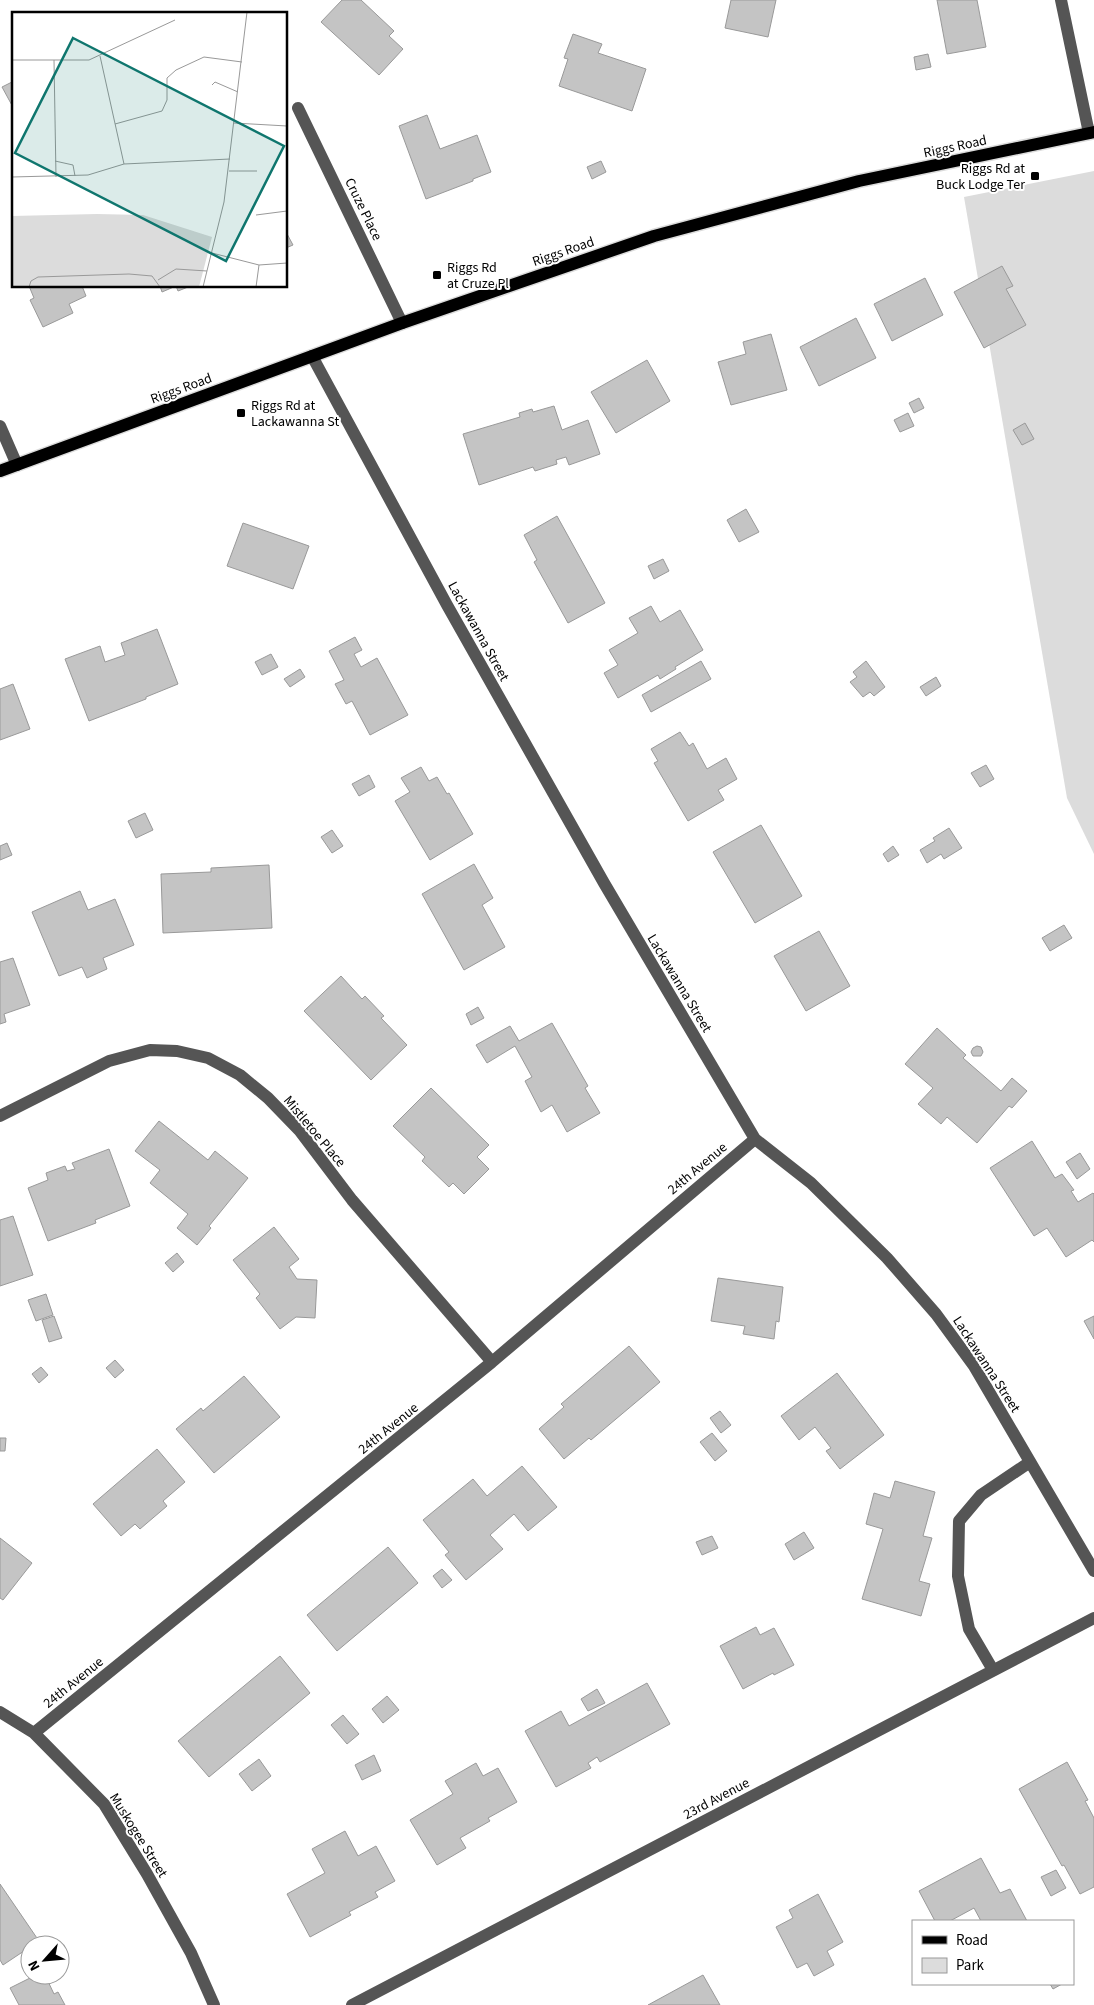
<svg xmlns="http://www.w3.org/2000/svg" width="1094" height="2005" viewBox="0 0 1094 2005" font-family="'Source Sans 3',sans-serif">
	<style>
		.green { fill: #dcdcdc }
		.building { fill: #c4c4c4; stroke: #999 }
		.lines { fill: none; stroke-linecap: round; stroke-linejoin: round }
		.major-casing { stroke: #dbdbdb; stroke-width: 15 }
		.minor { stroke: #555; stroke-width: 12 }
		.major { stroke: #000; stroke-width: 12 }
		.poi-dot { fill: #000; stroke: #fff; stroke-width: 2 }
		.labels { text-anchor: middle; stroke-width: 4; stroke-linejoin: round; paint-order: stroke }
		.street-label { font-size: 14px; fill: #000; stroke: #fff }
		.poi-label { font-size: 14px; fill: #000; stroke: #fff; text-anchor: start }
		.inset-road { fill: none; stroke: #999; stroke-width: 1 }
		.view { fill: #0f766e; fill-opacity: 0.15; stroke: #0f766e; stroke-width: 2.5 }
		.inset-edge { fill: none; stroke: #000; stroke-width: 2.5 }
	</style>
	<rect width="100%" height="100%" fill="#fff"/>
	<!-- green -->
	<path class="green" d="M1094 171V854L1067 798 964 197Z"/>
	<!-- building -->
	<path class="building" d="M342 0H361L394 31 389 36 403 49 379 75 321 22Z
		M731 0H776L768 37 725 28Z
		M937 0H977L986 47 947 54Z
		M573 34 602 44 598 53 646 69 632 111 559 86 568 59 564 58Z
		M928 54 931 67 916 70 914 57Z
		M14 81V109L2 87Z
		M427 115 440 149 477 135 491 172 473 179V181L426 199 399 126Z
		M601 161 606 172 592 179 587 167Z
		M286 232 293 245 286 248Z
		M1002 266 1013 286 1006 289 1026 325 984 348 954 292Z
		M925 278 943 315 892 341 874 304Z
		M29 286H82L86 296 69 304 73 313 43 327 30 300 34 298Z
		M160 286H188V287L178 291 176 286 162 292Z
		M856 318 876 358 819 386 800 347Z
		M771 334 787 390 731 405 718 362 746 354 743 342Z
		M647 360 670 401 616 433 591 392Z
		M919 398 924 408 914 413 909 403Z
		M554 406 562 430 588 420 600 454 569 465 566 457 556 460 557 464 535 471 533 467 479 485 463 434 520 417 519 413 532 409 533 412Z
		M908 413 914 426 900 432 894 420Z
		M1025 423 1034 439 1022 445 1013 430Z
		M746 509 759 532 739 542 727 520Z
		M557 516 605 603 568 623 534 562 537 560 524 535Z
		M243 523 309 546 293 589 227 566Z
		M663 559 669 571 654 579 648 566Z
		M651 606 660 622 680 610 703 650 675 667 676 669 660 679 658 675 618 698 604 673 618 665 609 650 638 633 629 618Z
		M157 629 178 684 146 697V699L89 721 65 659 100 646 105 662 125 655 121 643Z
		M355 637 362 650 354 654 361 667 377 658 408 715 370 735 352 701 346 704 335 684 344 680 329 651Z
		M271 654 278 667 262 675 255 662Z
		M701 661 711 679 651 712 642 695Z
		M866 661 885 687 874 696 870 692 863 697 850 682 857 677 853 672Z
		M300 669 305 677 290 687 284 679Z
		M936 677 941 686 926 696 920 687Z
		M13 684 30 729 0 740V689Z
		M680 732 689 746 693 743 707 769 726 758 737 779 718 790 724 800 688 821 654 763 658 761 651 749Z
		M986 765 994 779 980 787 971 773Z
		M421 767 429 781 437 777 447 794 449 793 473 834 430 860 395 801 410 792 401 778Z
		M369 775 375 787 359 796 352 784Z
		M145 813 153 830 136 838 128 821Z
		M761 825 802 896 755 923 713 852Z
		M949 828 962 848 944 859 941 854 927 863 920 850 935 841 933 838Z
		M332 830 343 846 332 853 321 837Z
		M7 843 12 855 0 860V846Z
		M893 846 899 855 888 862 883 854Z
		M474 864 493 898 482 905 505 947 464 970 422 894Z
		M269 865 272 928 163 933 161 874 211 872V868Z
		M80 891 88 910 115 899 134 945 103 958 107 969 87 978 82 967 59 976 32 912Z
		M1064 925 1072 938 1050 951 1042 938Z
		M819 931 850 986 806 1011 774 956Z
		M13 958 30 1005 4 1014 6 1022 0 1024V962Z
		M341 976 362 999 365 996 384 1016 381 1018 407 1045 371 1080 304 1011Z
		M478 1007 484 1018 471 1025 466 1014Z
		M552 1023 588 1086 585 1088 600 1113 567 1132 552 1105 541 1112 525 1081 532 1077 515 1046 487 1063 476 1045 510 1026 519 1041Z
		M937 1028 966 1055 963 1058 1001 1091 1012 1078 1027 1091 1012 1108 1009 1106 977 1143 947 1117 941 1124 918 1104 933 1088 905 1064Z
		M977 1046 981 1047 983 1052 981 1056H973L971 1052 973 1048Z
		M431 1088 489 1145 477 1157 489 1169 464 1194 453 1183 449 1187 422 1161 425 1157 393 1126Z
		M159 1121 208 1160 215 1151 248 1178 209 1226 211 1228 197 1245 177 1228 188 1214 150 1183 160 1170 135 1151Z
		M1032 1141 1055 1178 1062 1174 1074 1190 1071 1191 1078 1202 1093 1193 1094 1194V1242L1092 1240 1066 1257 1047 1228 1034 1236 990 1168Z
		M109 1149 130 1206 95 1220 96 1223 48 1241 28 1188 48 1180 46 1173 65 1166 67 1171 75 1169 72 1163Z
		M1080 1153 1090 1169 1077 1179 1066 1162Z
		M13 1216 33 1275 0 1286V1220Z
		M274 1227 299 1259 289 1267 297 1279 317 1280 315 1318 296 1317 280 1329 256 1298 260 1294 233 1260Z
		M177 1253 184 1262 173 1272 165 1263Z
		M718 1278 783 1287 779 1322 776 1321 774 1339 743 1334 745 1326 711 1321Z
		M46 1294 53 1315 36 1321 28 1300Z
		M54 1316 62 1338 49 1342 42 1320Z
		M1094 1316V1339L1084 1321Z
		M629 1346 660 1382 591 1440 589 1438 564 1459 539 1429 564 1407 561 1404Z
		M115 1360 124 1370 115 1378 106 1368Z
		M41 1367 48 1375 39 1383 32 1374Z
		M837 1373 884 1435 840 1469 826 1451 831 1448 815 1427 799 1440 781 1416Z
		M244 1376 280 1417 214 1473 176 1429 201 1408 203 1411Z
		M720 1411 731 1425 721 1433 710 1418Z
		M712 1433 727 1451 715 1461 700 1442Z
		M0 1438H6L5 1451H0Z
		M157 1449 185 1482 163 1501 167 1506 140 1529 135 1524 121 1536 93 1504Z
		M522 1466 557 1507 528 1531 514 1514 490 1535 503 1549 466 1580 445 1555 449 1552 423 1520 473 1479 487 1496Z
		M895 1481 935 1492 923 1536 932 1538 919 1581 930 1584 921 1616 862 1599 883 1529 866 1524 874 1493 890 1498Z
		M804 1532 814 1548 794 1560 785 1544Z
		M712 1536 718 1548 702 1555 696 1542Z
		M0 1538 32 1563 3 1600 0 1598Z
		M388 1547 418 1583 337 1651 307 1615Z
		M442 1569 452 1580 442 1588 433 1576Z
		M756 1627 760 1635 774 1628 794 1665 774 1675 773 1673 743 1689 720 1646Z
		M280 1656 310 1693 209 1777 178 1741Z
		M647 1683 670 1724 600 1762 597 1757 588 1763 591 1768 556 1787 525 1731 561 1711 569 1726Z
		M597 1689 605 1703 588 1711 581 1699Z
		M387 1696 399 1710 383 1723 372 1709Z
		M343 1715 359 1734 347 1744 331 1725Z
		M374 1755 381 1771 362 1780 355 1765Z
		M259 1759 271 1776 252 1791 239 1774Z
		M1067 1762 1088 1800 1085 1801 1094 1818V1887L1080 1894 1064 1865 1062 1866 1019 1789Z
		M476 1763 483 1776 498 1768 517 1802 488 1818 490 1821 460 1838 466 1848 437 1865 410 1820 453 1794 445 1781Z
		M345 1831 358 1856 376 1846 395 1881 375 1892 378 1897 349 1912 351 1915 310 1937 287 1894 325 1873 312 1849Z
		M981 1858 1000 1893 1010 1889 1027 1921H981L974 1908 950 1921H935L919 1891Z
		M1056 1870 1066 1888 1051 1896 1041 1877Z
		M0 1884 39 1941 3 1965 0 1960Z
		M818 1894 843 1942 827 1951 834 1965 814 1976 807 1963 797 1968 776 1927 793 1918 789 1910Z
		M36 1975H45L54 1994 58 1992 65 2005H19L10 1988Z
		M703 1975 720 2005H648Z
		M1050 1984H1062L1053 1989Z"/>
	<g class="lines">
		<!-- major casing -->
		<g class="major-casing">
			<path id="major" d="M0 471 402 323 654 236 859 181 1094 132"/>
		</g>
		<!-- minor -->
		<path class="minor" d="M1061 0 1089 133
			M298 108 402 323
			M312 356 447 605 604 883 755 1139 811 1183 887 1258 936 1314 974 1366 1094 1571
			M0 426 17 465
			M0 1116 109 1061 150 1050 177 1051 208 1058 240 1075 268 1098 299 1130 352 1200 492 1362
			M993 1670 969 1629 958 1576 959 1521 981 1495 1030 1462
			M0 1712 34 1733 104 1804 147 1874 191 1953 214 2005
			M34 1733 492 1362 755 1139
			M352 2005 1094 1618"/>
		<!-- major -->
		<use href="#major" class="major"/>
	</g>
	<!-- markers -->
	<g class="poi-dot">
		<rect x="1030" y="171" width="10" height="10" rx="2.5"/>
		<rect x="432" y="270" width="10" height="10" rx="2.5"/>
		<rect x="236" y="408" width="10" height="10" rx="2.5"/>
	</g>
	<g class="labels">
		<!-- street labels -->
		<g class="street-label">
			<text transform="translate(955 146) rotate(-12)" y="5">Riggs Road</text>
			<text transform="translate(364 209) rotate(64)" y="5">Cruze Place</text>
			<text transform="translate(563 251) rotate(-19)" y="5">Riggs Road</text>
			<text transform="translate(181 388) rotate(-20)" y="5">Riggs Road</text>
			<text transform="translate(479 631) rotate(61)" y="5">Lackawanna Street</text>
			<text transform="translate(680 983) rotate(59)" y="5">Lackawanna Street</text>
			<text transform="translate(315 1131) rotate(50)" y="5">Mistletoe Place</text>
			<text transform="translate(697 1168) rotate(-40)" y="5">24th Avenue</text>
			<text transform="translate(987 1364) rotate(57)" y="5">Lackawanna Street</text>
			<text transform="translate(388 1428) rotate(-39)" y="5">24th Avenue</text>
			<text transform="translate(73 1682) rotate(-39)" y="5">24th Avenue</text>
			<text transform="translate(716 1798) rotate(-28)" y="5">23rd Avenue</text>
			<text transform="translate(139 1835) rotate(58)" y="5">Muskogee Street</text>
		</g>
		<!-- poi labels -->
		<g class="poi-label">
			<text x="1025" y="173" text-anchor="end">Riggs Rd at<tspan x="1025" dy="16">Buck Lodge Ter</tspan></text>
			<text x="447" y="272">Riggs Rd<tspan x="447" dy="16">at Cruze Pl</tspan></text>
			<text x="251" y="410">Riggs Rd at<tspan x="251" dy="16">Lackawanna St</tspan></text>
		</g>
	</g>
	<!-- overview -->
	<g transform="translate(12 12)">
		<rect width="275" height="275" fill="#fff"/>
		<path d="M85 202 131 203 200 225 187 275H0V204Z" fill="#dcdcdc"/>
		<path class="inset-road" d="M88 44 112 152M0 48H77L163 8M42 48 44 165M200 73 203 70 226 80M222 111 275 114M103 112 150 99 155 88V66L164 58 192 45 230 50M43 149 61 153 63 164M217 159H245M0 165 76 163 112 152 218 147M244 203 275 199M200 241 247 253 275 251M146 268 164 257 195 259M17 275 19 269 26 265 117 262 140 264 148 275M191 275 212 190 235 0M244 275 247 253"/>
		<path class="view" d="M61 26 272 134 214 249 3 141Z"/>
		<rect width="275" height="275" class="inset-edge"/>
	</g>
	<!-- legend -->
	<rect x="912" y="1920" width="162" height="65" fill="#ffffff" stroke="#999999"/>
	<rect x="922" y="1936" width="25" height="8" fill="#000000" stroke="#999999"/>
	<text x="956" y="1945" font-size="15" fill="#000000">Road</text>
	<rect x="922" y="1958" width="25" height="15" fill="#dcdcdc" stroke="#999999"/>
	<text x="956" y="1970" font-size="15" fill="#000000">Park</text>
	<!-- north arrow -->
	<g transform="translate(45 1960) rotate(243)"><circle r="24" fill="#ffffff" stroke="#999999"/>
	<path d="M0-4L9 19L0 12L-9 19Z" fill="#000000"/>
	<text y="-8" font-size="14" font-weight="bold" text-anchor="middle" fill="#000000">N</text>
	</g>
</svg>
